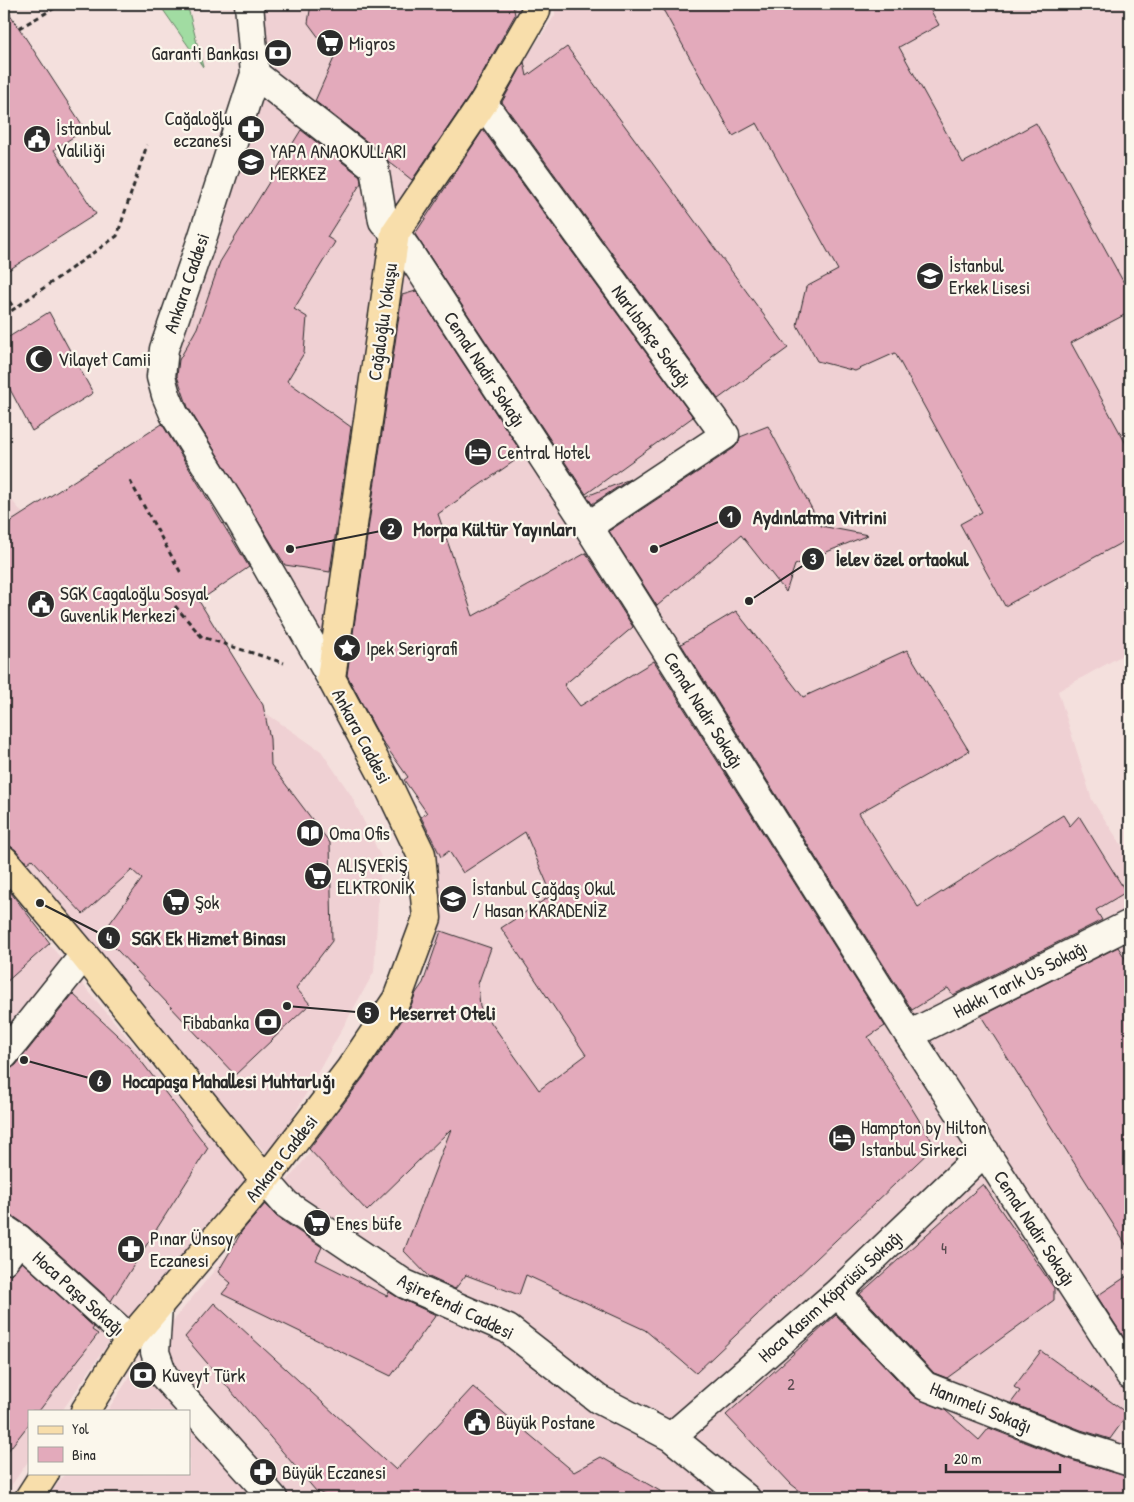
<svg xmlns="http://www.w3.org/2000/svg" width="1134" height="1502" viewBox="0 0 1134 1502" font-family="'Patrick Hand',sans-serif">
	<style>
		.built { fill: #efd0d3 }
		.green { fill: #a1dca2; stroke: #668466 }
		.building { fill: #e3aabb; stroke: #2b2b2b }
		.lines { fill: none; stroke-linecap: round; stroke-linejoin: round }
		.minor-casing { stroke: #2b2b2b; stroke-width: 31 }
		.major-casing { stroke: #2b2b2b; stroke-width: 31 }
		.path { stroke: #2b2b2b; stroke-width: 3; stroke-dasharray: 5 4; stroke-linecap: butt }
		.minor { stroke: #fbf7ec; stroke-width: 28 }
		.major { stroke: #f8deab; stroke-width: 28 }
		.labels { text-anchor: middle; stroke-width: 4.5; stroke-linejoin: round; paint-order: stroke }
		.number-label { font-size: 16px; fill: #594b4f }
		.poi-label { font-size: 19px; fill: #2b2b2b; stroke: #fbf7ec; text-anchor: start }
		.street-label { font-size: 19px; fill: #2b2b2b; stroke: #fbf7ec }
		.leader { fill: none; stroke: #2b2b2b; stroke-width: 2 }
		.callout-dot { fill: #2b2b2b; stroke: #fbf7ec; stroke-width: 2 }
		.mark-label { font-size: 15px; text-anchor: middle; font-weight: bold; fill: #fff }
		.callout-label { font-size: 20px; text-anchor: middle; font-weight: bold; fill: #2b2b2b; stroke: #fbf7ec; stroke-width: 4.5; stroke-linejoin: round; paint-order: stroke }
	</style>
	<rect width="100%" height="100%" fill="#f4e0dd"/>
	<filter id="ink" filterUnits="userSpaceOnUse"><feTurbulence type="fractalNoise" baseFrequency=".02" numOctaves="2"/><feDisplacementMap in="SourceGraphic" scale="10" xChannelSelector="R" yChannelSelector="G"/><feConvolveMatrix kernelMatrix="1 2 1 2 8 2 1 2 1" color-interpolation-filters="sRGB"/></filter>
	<g filter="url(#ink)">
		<!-- built -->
		<path class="built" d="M258 4H524L471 98 384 230 323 650 178 397 172 345 262 74Z
			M555 4H1130V651L1058 691 1092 800 1130 858V1498H48L65 1473H189V1411H107L139 1363 357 1095 427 981 438 893 429 822 347 672 410 234 555 15Z
			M4 491 76 577 165 644 321 751 351 795 381 857 374 972 270 1158 194 1072 4 850Z
			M4 890 249 1183 109 1342 62 1411H29V1460L4 1496Z"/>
		<!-- green -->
		<path class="green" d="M159 4H187L203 67Z"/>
		<!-- building -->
		<path class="building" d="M311 4H513L515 15 470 95 412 180 388 161 384 155 315 101 334 58 308 23Z
			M660 4H927L939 25 899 47 963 163 1036 123 1130 294V312L1071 343 1130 451V538L1005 606 960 524 982 512 895 353 855 371 817 361 797 325 806 287 838 270 757 123 733 136Z
			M4 5 85 129 54 150 96 214 4 273Z
			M567 47 788 348 718 399 502 102 524 62 527 76Z
			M301 130 360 176 361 183 327 237 335 242 294 309 307 317 304 353 287 381 351 427 330 572 285 565 188 407 177 376 179 360 197 328 220 262Z
			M483 130 693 417 586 494 415 234Z
			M416 291 523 455 438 514 473 616 586 553 633 627 564 685 580 706 654 661 885 1026 868 1037 935 1146 696 1373 645 1330 526 1275 519 1295 466 1275 455 1289 429 1277 404 1251 451 1129 367 1211 309 1149 363 1078 410 1008 416 993 423 983 441 931 491 948 478 984 480 1007 539 1090 586 1055 501 928 552 895 525 832 463 873 449 851 441 857 421 817 427 813 404 780 408 777 382 741 347 675 402 295Z
			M49 312 93 393 32 431 4 378V340Z
			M162 424 249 567 199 601 263 705 270 739 271 765 330 843 332 941 296 988 310 1004 235 1075 102 934 142 879 132 870 83 914 32 859 27 863 16 850 10 846 4 845V526Z
			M768 426 821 526 868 535 795 565 786 592 741 535 657 606 609 531 734 448 739 442 740 437Z
			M630 479 592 504 587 496Z
			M736 611 803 697 907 650 969 751 859 813 918 907 1063 815 1070 826 1079 816 1126 892 1096 910 1102 920 953 995 948 988 912 1010 681 644Z
			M4 884 50 943 4 984Z
			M1118 947 1130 966V1251L981 1016Z
			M73 994 131 1048 208 1148 111 1301 29 1227 13 1216 4 1214V1072L16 1065Z
			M983 1184 1054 1288V1300L947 1378 934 1373 860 1294Z
			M265 1204 277 1217 322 1247 316 1260 387 1296 389 1292 399 1298 436 1315 391 1376 222 1294 231 1283 218 1272 242 1231Z
			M22 1262 94 1327 92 1330 98 1334 39 1411H29V1424L4 1456V1275L11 1274Z
			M1130 1274V1347L1097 1296Z
			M214 1303 396 1470 473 1387 574 1472 601 1457 672 1498H331L316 1491 185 1337Z
			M836 1315 914 1397 945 1410 979 1440 989 1428 1071 1460 1130 1477V1498H809L791 1484 726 1415Z
			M1041 1351 1128 1414 1110 1439 1081 1430 1011 1403 1020 1391 1014 1387Z"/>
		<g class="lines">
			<!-- minor casing -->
			<g class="minor-casing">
				<path id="minor" d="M249 4 255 74 202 239 164 349 161 377 166 395 174 414 239 518 331 678
					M255 74 374 167 383 221 395 233 408 251 588 526 909 1035 1130 1375
					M483 103 725 435 588 526
					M909 1035 1130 924
					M4 1055 84 955
					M265 1180 286 1204 405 1284 508 1329 598 1399 671 1437 746 1498
					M4 1229 19 1239 130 1339
					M4 1260 19 1239
					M837 1293 925 1386 1076 1445 1130 1462
					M158 1306 155 1352 163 1375 273 1498
					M671 1437 837 1293 985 1151"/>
			</g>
			<!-- major casing -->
			<g class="major-casing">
				<path id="major" d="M4 860 84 955 265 1180
					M85 1411 130 1339 265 1180 350 1069 397 999 427 918 421 854 387 783 331 678 395 233 483 103 536 11 535 4
					M29 1498 45 1473"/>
			</g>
			<!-- path -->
			<path class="path" d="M19 28 62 4
				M4 294 14 308
				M4 316 117 236 147 145
				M130 481 182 575
				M175 606 202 637 284 663"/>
			<!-- minor -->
			<use href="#minor" class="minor"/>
			<!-- major -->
			<use href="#major" class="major"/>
		</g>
	</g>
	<!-- icons -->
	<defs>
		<g id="supermarket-disc" transform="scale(1.4375)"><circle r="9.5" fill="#2b2b2b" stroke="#fbf7ec"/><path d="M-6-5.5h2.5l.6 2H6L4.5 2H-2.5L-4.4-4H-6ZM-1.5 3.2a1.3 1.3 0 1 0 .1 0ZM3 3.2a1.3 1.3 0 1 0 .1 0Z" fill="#fff"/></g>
		<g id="bank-disc" transform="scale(1.4375)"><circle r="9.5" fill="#2b2b2b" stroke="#fbf7ec"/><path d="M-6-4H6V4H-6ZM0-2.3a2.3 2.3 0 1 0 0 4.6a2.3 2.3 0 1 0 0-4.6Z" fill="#fff"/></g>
		<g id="pharmacy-disc" transform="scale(1.4375)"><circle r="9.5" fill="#2b2b2b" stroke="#fbf7ec"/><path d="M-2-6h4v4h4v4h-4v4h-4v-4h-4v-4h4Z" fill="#fff"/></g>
		<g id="civic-disc" transform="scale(1.4375)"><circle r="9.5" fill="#2b2b2b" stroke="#fbf7ec"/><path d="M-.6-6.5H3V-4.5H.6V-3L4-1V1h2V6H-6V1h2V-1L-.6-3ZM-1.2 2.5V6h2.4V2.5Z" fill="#fff"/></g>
		<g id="school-disc" transform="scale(1.4375)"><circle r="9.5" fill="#2b2b2b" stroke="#fbf7ec"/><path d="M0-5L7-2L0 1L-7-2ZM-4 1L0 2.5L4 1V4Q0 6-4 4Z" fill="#fff"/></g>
		<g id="mosque-disc" transform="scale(1.4375)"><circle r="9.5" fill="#2b2b2b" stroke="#fbf7ec"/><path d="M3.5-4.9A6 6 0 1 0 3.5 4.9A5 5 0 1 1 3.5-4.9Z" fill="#fff"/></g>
		<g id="hotel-disc" transform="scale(1.4375)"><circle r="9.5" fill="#2b2b2b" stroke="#fbf7ec"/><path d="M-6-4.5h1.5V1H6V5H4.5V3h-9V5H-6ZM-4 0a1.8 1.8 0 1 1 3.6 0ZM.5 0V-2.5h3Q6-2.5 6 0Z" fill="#fff"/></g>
		<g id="sight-disc" transform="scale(1.4375)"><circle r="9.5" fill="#2b2b2b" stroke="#fbf7ec"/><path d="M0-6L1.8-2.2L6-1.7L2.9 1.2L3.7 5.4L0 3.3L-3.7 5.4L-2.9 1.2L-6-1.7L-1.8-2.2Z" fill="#fff"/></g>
		<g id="library-disc" transform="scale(1.4375)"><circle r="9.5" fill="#2b2b2b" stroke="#fbf7ec"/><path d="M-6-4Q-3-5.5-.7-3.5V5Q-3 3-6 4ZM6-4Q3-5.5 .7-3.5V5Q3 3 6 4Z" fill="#fff"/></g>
	</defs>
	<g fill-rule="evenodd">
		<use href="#supermarket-disc" x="330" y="43"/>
		<use href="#bank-disc" x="278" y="53"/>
		<use href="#pharmacy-disc" x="251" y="129"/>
		<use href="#civic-disc" x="37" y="139"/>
		<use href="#school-disc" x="251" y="162"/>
		<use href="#school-disc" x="930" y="276"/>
		<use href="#mosque-disc" x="39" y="359"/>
		<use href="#hotel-disc" x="478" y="452"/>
		<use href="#civic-disc" x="41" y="604"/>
		<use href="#sight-disc" x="347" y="648"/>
		<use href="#library-disc" x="310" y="833"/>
		<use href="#supermarket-disc" x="318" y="876"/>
		<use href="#school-disc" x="453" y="899"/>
		<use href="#supermarket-disc" x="176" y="902"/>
		<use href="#bank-disc" x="268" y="1022"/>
		<use href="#hotel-disc" x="842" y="1138"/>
		<use href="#supermarket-disc" x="317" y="1223"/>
		<use href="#pharmacy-disc" x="131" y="1249"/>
		<use href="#bank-disc" x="143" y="1375"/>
		<use href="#civic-disc" x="477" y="1422"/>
		<use href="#pharmacy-disc" x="263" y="1472"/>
	</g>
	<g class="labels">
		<!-- number labels -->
		<g class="number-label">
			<text x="944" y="1254">4</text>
			<text x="791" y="1390">2</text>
		</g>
		<!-- poi labels -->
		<g class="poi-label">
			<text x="349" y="50">Migros</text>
			<text x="259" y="60" text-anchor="end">Garanti Bankası</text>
			<text x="232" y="125" text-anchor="end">Cağaloğlu<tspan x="232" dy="22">eczanesi</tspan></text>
			<text x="56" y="135">İstanbul<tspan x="56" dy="22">Valiliği</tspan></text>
			<text x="270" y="158">YAPA ANAOKULLARI<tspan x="270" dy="22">MERKEZ</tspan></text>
			<text x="949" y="272">İstanbul<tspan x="949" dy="22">Erkek Lisesi</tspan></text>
			<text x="58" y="366">Vilayet Camii</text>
			<text x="497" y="459">Central Hotel</text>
			<text x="60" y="600">SGK Cagaloğlu Sosyal<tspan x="60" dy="22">Guvenlik Merkezi</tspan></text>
			<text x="366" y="655">Ipek Serigrafi</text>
			<text x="329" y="840">Oma Ofis</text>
			<text x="337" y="872">ALIŞVERİŞ<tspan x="337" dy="22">ELKTRONİK</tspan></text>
			<text x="472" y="895">İstanbul Çağdaş Okul<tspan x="472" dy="22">/ Hasan KARADENİZ</tspan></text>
			<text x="195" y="909">Şok</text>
			<text x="249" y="1029" text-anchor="end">Fibabanka</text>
			<text x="861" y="1134">Hampton by Hilton<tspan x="861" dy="22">Istanbul Sirkeci</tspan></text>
			<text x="336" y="1230">Enes büfe</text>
			<text x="150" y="1245">Pınar Ünsoy<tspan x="150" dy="22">Eczanesi</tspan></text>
			<text x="162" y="1382">Kuveyt Türk</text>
			<text x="496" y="1429">Büyük Postane</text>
			<text x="282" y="1479">Büyük Eczanesi</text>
		</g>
		<!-- street labels -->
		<g class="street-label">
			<text transform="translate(186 283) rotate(-71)" y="7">Ankara Caddesi</text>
			<text transform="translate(382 322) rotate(-82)" y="7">Cağaloğlu Yokuşu</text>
			<text transform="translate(652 336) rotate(54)" y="7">Narlıbahçe Sokağı</text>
			<text transform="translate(485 369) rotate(57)" y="7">Cemal Nadir Sokağı</text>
			<text transform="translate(704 710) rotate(58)" y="7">Cemal Nadir Sokağı</text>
			<text transform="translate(362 736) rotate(62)" y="7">Ankara Caddesi</text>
			<text transform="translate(1020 979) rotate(-27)" y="7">Hakkı Tarık Us Sokağı</text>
			<text transform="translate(281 1158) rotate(-52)" y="7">Ankara Caddesi</text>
			<text transform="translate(1035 1228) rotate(57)" y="7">Cemal Nadir Sokağı</text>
			<text transform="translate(79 1293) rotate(42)" y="7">Hoca Paşa Sokağı</text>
			<text transform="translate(830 1296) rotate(-42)" y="7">Hoca Kasım Köprüsü Sokağı</text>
			<text transform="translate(456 1306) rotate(26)" y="7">Aşirefendi Caddesi</text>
			<text transform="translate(981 1407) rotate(22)" y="7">Hanımeli Sokağı</text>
		</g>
	</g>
	<!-- callouts -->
	<path class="leader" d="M654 549L730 517M290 549L391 529M749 601L813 559M40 903L109 938M287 1006L368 1013M24 1060L100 1081"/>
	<g class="callout-dot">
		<circle cx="654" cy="549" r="5"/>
		<circle cx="290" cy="549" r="5"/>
		<circle cx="749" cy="601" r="5"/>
		<circle cx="40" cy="903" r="5"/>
		<circle cx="287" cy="1006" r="5"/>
		<circle cx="24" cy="1060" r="5"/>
		<circle cx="730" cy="517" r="12"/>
		<circle cx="391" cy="529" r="12"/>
		<circle cx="813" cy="559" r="12"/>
		<circle cx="109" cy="938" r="12"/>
		<circle cx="368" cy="1013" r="12"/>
		<circle cx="100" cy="1081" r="12"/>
	</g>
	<g class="mark-label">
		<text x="730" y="522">1</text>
		<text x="391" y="534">2</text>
		<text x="813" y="564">3</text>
		<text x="109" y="943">4</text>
		<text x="368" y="1018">5</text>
		<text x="100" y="1086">6</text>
	</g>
	<g class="callout-label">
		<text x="820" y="524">Aydınlatma Vitrini</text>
		<text x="495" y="536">Morpa Kültür Yayınları</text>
		<text x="902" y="566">İelev özel ortaokul</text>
		<text x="209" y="945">SGK Ek Hizmet Binası</text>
		<text x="443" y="1020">Meserret Oteli</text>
		<text x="229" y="1088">Hocapaşa Mahallesi Muhtarlığı</text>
	</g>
	<!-- margin -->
	<rect width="1134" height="1502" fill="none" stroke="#fbf7ec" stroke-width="20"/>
	<rect x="10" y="10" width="1114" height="1482" fill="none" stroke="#2b2b2b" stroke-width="2" filter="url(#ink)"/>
	<!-- legend -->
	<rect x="28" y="1410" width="162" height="65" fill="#fbf7ec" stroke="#a8a59f"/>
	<rect x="38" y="1426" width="25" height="8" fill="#f8deab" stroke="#a8a59f"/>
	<text x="72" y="1434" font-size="15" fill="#2b2b2b">Yol</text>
	<rect x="38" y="1447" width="25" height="15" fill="#e3aabb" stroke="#a8a59f"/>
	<text x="72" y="1460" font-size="15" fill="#2b2b2b">Bina</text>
	<!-- scale -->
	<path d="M946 1464v8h114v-8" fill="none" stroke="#2b2b2b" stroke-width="2.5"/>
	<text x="954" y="1464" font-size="15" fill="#2b2b2b" stroke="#fbf7ec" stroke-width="4" paint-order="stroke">20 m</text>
</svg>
